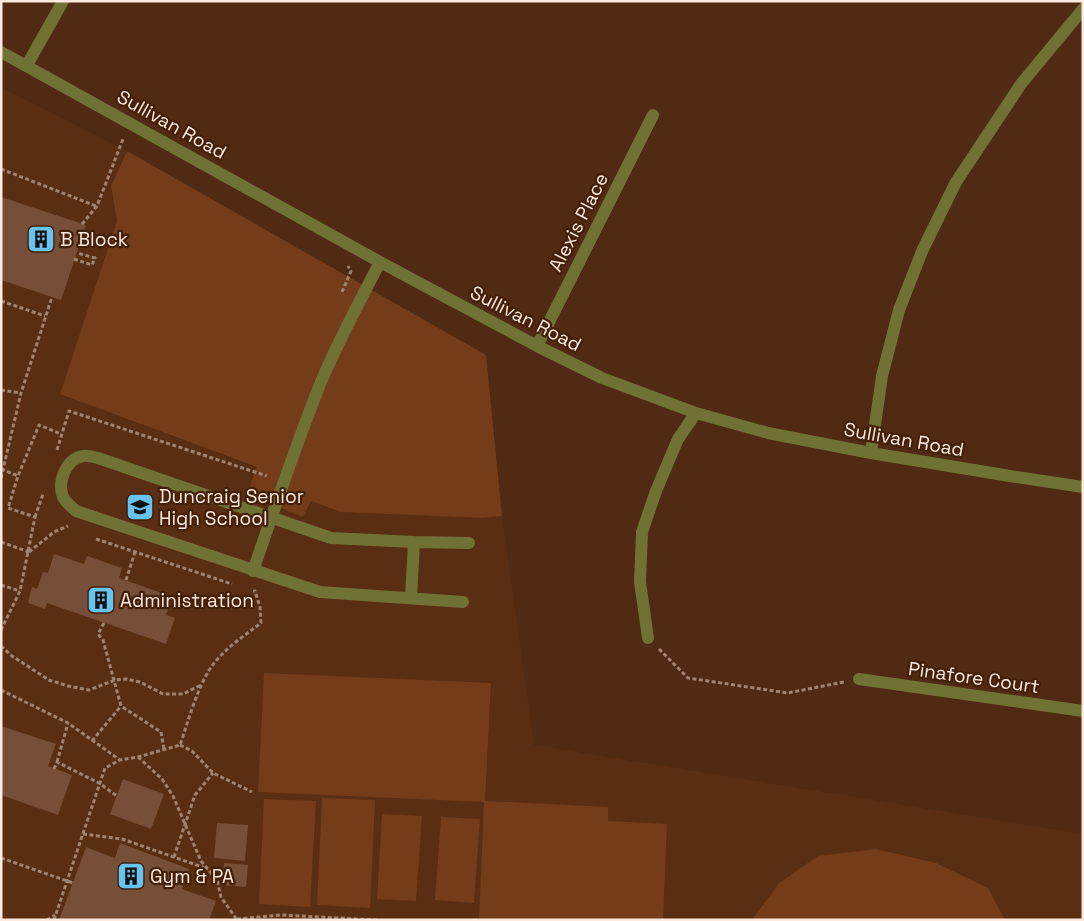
<svg xmlns="http://www.w3.org/2000/svg" width="1084" height="921" viewBox="0 0 1084 921" font-family="'Space Grotesk',sans-serif">
	<style>
		.built { fill: #5a2e12 }
		.green { fill: #743c19 }
		.building { fill: #774e37 }
		.lines { fill: none; stroke-linecap: round; stroke-linejoin: round }
		.path { stroke: #a18372; stroke-width: 3; stroke-dasharray: 4 2.5; stroke-linecap: butt }
		.minor { stroke: #707135; stroke-width: 12 }
		.labels { text-anchor: middle; stroke-width: 4.5; stroke-linejoin: round; paint-order: stroke }
		.street-label { font-size: 19px; fill: #fde9de; stroke: #452008 }
		.poi-label { font-size: 19px; fill: #fde9de; stroke: #452008; text-anchor: start }
	</style>
	<rect width="100%" height="100%" fill="#502a13"/>
	<!-- built -->
	<path class="built" d="M1 87 127 151 111 186 117 221 60 394 257 468 303 517 311 501 341 512 483 518 502 516 534 745 1083 834V920H1Z"/>
	<!-- green -->
	<path class="green" d="M127 151 486 355 502 516 483 518 341 512 311 501 303 517 247 494 257 467 60 394 117 221 111 186Z
		M264 673 491 683 485 801 608 807V821L667 824 663 920H479L484 802 258 792Z
		M322 798 375 800 370 908 317 905Z
		M264 799 316 801 310 907 259 904Z
		M382 814 422 816 416 901 377 899Z
		M441 817 480 819 474 903 435 900Z
		M876 849 936 863 988 888 1005 920H752L779 883 818 856Z"/>
	<!-- building -->
	<path class="building" d="M1 197 86 225 61 300 1 280Z
		M54 554 84 564 87 556 122 568 119 578 173 597 166 615 175 618 166 644 47 603 45 609 28 603 32 587 37 589 43 572 48 573Z
		M1 726 56 744 48 766 72 775 58 815 1 795Z
		M123 779 164 794 151 829 110 814Z
		M217 823 248 825 245 861 214 858Z
		M120 843 189 869 182 889 216 901 209 920H59L86 847 115 858Z
		M224 863 248 865 246 887 222 885Z"/>
	<g class="lines">
		<!-- path -->
		<path class="path" d="M1 169 96 206
			M82 224 97 206 123 139
			M74 259 92 265 95 258 77 253
			M342 292 351 271 348 266
			M1 301 45 316
			M1 390 21 393
			M57 450 69 411 267 476
			M1 469 18 476
			M1 478 21 393 52 297
			M35 517 43 494
			M96 539 232 584
			M1 542 29 552
			M29 552 54 532 68 526
			M126 580 135 552
			M1 585 20 591
			M104 623 98 634 103 640 121 706 161 732 164 750
			M1 630 20 591 35 517 8 508 18 476 39 425 61 434
			M1 646 12 656 49 680 68 686 89 690 115 680 126 679 140 682 163 694H183L201 685
			M659 649 688 678 788 693 844 682
			M1 690 68 723 120 760
			M92 741 121 706
			M180 745 192 751 213 773 252 792
			M138 757 162 779 173 796 201 861 217 880 221 897 237 920
			M57 762 68 723
			M54 769 57 762 99 783 117 796
			M83 834 122 839 208 869
			M174 857 195 795 213 773
			M1 858 73 883
			M237 919 281 915 377 920
			M47 920 55 915
			M54 920 105 768 120 760 138 757 180 745C188 722 198 685 212 666 224 649 244 636 261 623L260 607 255 591H253"/>
		<!-- minor -->
		<path class="minor" d="M1 52 380 262 537 346 602 378 696 413 768 433 871 453 1016 477 1083 487
			M27 65 63 1
			M537 346 653 115
			M871 453 882 376 899 310 923 249 956 182 1021 84 1083 9
			M414 542 469 543
			M253 571C275 507 296 444 321 382 338 341 360 301 380 262
			M411 597 414 542 331 538 98 458C94 457 87 455 83 456 66 459 57 482 63 497 65 502 72 507 76 511L320 592 463 602
			M648 638 640 582 642 532 656 491 678 439 696 413
			M859 679 1083 711"/>
	</g>
	<!-- icons -->
	<defs>
		<g id="building-square" transform="scale(1.4375)"><rect x="-9" y="-9" width="18" height="18" rx="4" fill="#66c4ef" stroke="#452008"/><path d="M-4-6H4V6H1V3H-1V6H-4ZM-2.5-4.3h1.7v1.8h-1.7ZM.8-4.3h1.7v1.8H.8ZM-2.5-1h1.7V.8h-1.7ZM.8-1h1.7V.8H.8Z" fill="#111"/></g>
		<g id="school-square" transform="scale(1.4375)"><rect x="-9" y="-9" width="18" height="18" rx="4" fill="#66c4ef" stroke="#452008"/><path d="M0-5L7-2L0 1L-7-2ZM-4 1L0 2.5L4 1V4Q0 6-4 4Z" fill="#111"/></g>
	</defs>
	<g fill-rule="evenodd">
		<use href="#building-square" x="41" y="239"/>
		<use href="#school-square" x="140" y="507"/>
		<use href="#building-square" x="101" y="600"/>
		<use href="#building-square" x="131" y="876"/>
	</g>
	<g class="labels">
		<!-- street labels -->
		<g class="street-label">
			<text transform="translate(172 124) rotate(29)" y="7">Sullivan Road</text>
			<text transform="translate(578 222) rotate(-63)" y="7">Alexis Place</text>
			<text transform="translate(526 318) rotate(27)" y="7">Sullivan Road</text>
			<text transform="translate(904 439) rotate(10)" y="7">Sullivan Road</text>
			<text transform="translate(974 677) rotate(8)" y="7">Pinafore Court</text>
		</g>
		<!-- poi labels -->
		<g class="poi-label">
			<text x="60" y="246">B Block</text>
			<text x="159" y="503">Duncraig Senior<tspan x="159" dy="22">High School</tspan></text>
			<text x="120" y="607">Administration</text>
			<text x="150" y="883">Gym &amp; PA</text>
		</g>
	</g>
	<!-- border -->
	<rect width="1084" height="921" fill="none" stroke="#fde9de" stroke-width="5"/>
</svg>
